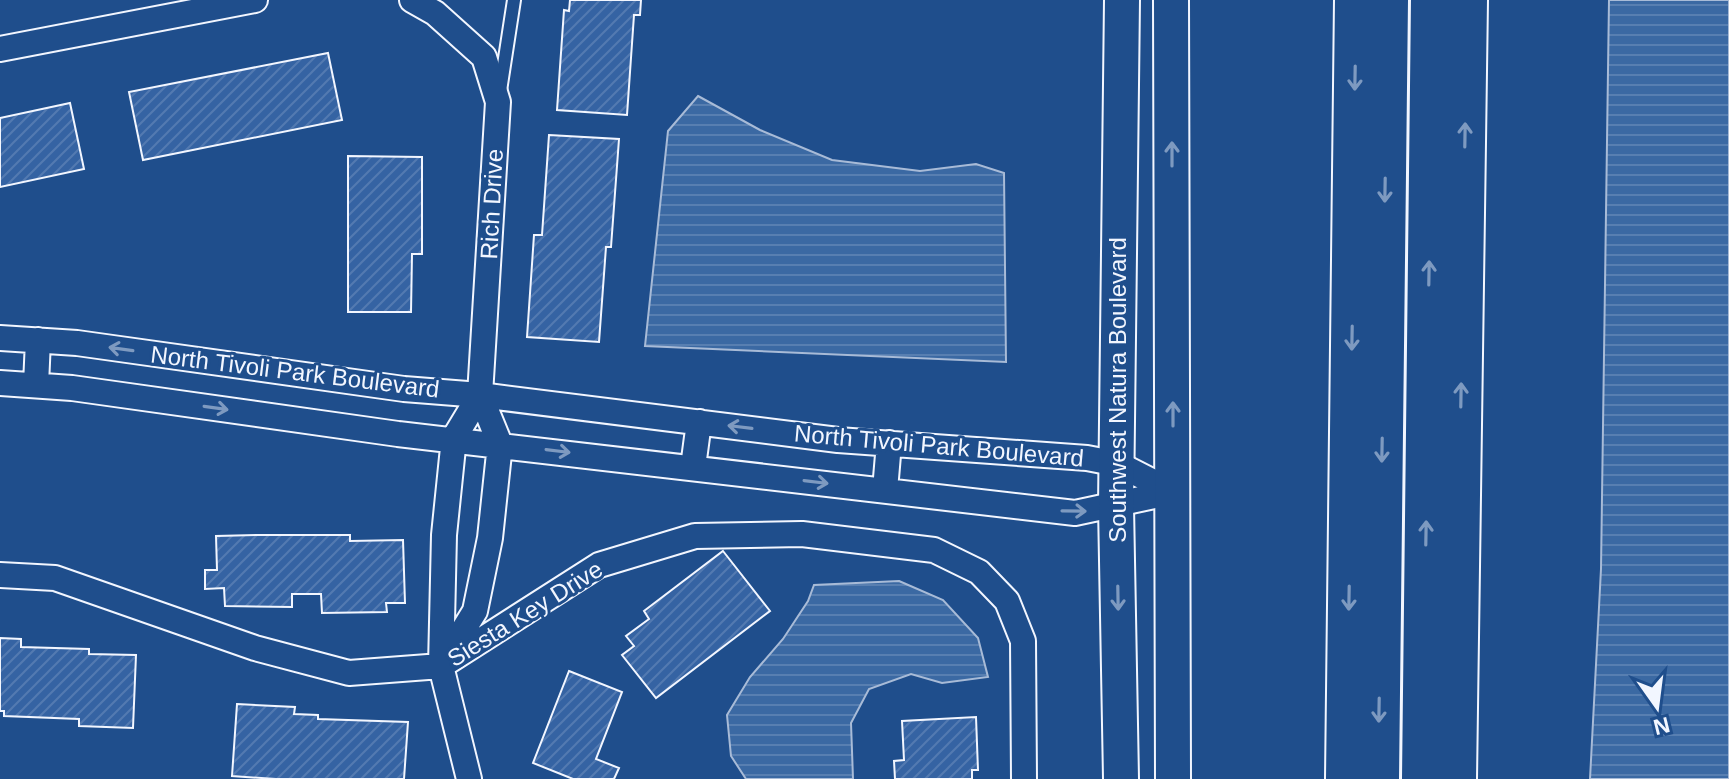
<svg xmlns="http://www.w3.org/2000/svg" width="1729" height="779" viewBox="0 0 1729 779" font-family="Arial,sans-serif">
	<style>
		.water { fill: url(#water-rules); stroke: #a8bbd7; stroke-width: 2 }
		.building { fill: url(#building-hatch); stroke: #f2f6ff; stroke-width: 2 }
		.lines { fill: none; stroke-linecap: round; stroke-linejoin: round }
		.lane-casing { stroke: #f2f6ff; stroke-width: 16 }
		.street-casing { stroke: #f2f6ff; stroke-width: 28 }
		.secondary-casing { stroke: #f2f6ff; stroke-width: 38 }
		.highway-casing { stroke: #f2f6ff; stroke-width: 46 }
		.lane { stroke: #1f4e8c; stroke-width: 12 }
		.street { stroke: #1f4e8c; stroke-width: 24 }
		.secondary { stroke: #1f4e8c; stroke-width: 34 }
		.highway { stroke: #1f4e8c; stroke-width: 42 }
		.oneway { stroke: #7e9ac0 }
		.labels { text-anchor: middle; stroke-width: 6; stroke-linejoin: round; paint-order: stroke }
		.street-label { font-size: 24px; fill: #f2f6ff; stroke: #1f4e8c }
	</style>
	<defs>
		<pattern id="water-rules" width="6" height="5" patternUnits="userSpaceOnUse" patternTransform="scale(2)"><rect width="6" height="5" fill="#3b69a3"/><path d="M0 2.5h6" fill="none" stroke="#587fb1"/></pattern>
		<pattern id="building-hatch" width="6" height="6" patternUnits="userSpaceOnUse" patternTransform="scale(2)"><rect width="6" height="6" fill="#3563a3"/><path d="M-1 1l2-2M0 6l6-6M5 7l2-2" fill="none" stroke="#537ab1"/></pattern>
	</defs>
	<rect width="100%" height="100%" fill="#1f4e8c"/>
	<!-- water -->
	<path class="water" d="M1609 0H1729V779H1590L1601 569Z
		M698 96 760 130 832 160 920 171 976 164 1004 173 1006 362 645 346 668 131Z
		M899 581 943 600 978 638 988 677 942 683 911 674 869 689 851 723 853 779H746L731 756 727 715 750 677 783 639 808 601 814 585Z"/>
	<!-- building -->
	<path class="building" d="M570 0H641L640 15H634L627 115 557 110 564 10 569 11Z
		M328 53 342 120 143 160 129 92Z
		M70 103 84 169 0 187V118Z
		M549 135 619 139 611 247H606L599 342 527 337 534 235H542Z
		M348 156 422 157V254H412L411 312H348Z
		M257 535H350V541L403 540 405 603H386L387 612 322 613 321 594H292V607L225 606 224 588 205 589V570H217L216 536Z
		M723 551 770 611 656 698 622 655 634 646 626 636 649 619 644 611Z
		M0 638 21 639V647L89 649V654L136 655 133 728 79 726V719L4 716V711H0Z
		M569 671 622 692 596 759 619 768 614 779H573L533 763Z
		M237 704 295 707 294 714 318 715V719L408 722 404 779H276L232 776Z
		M976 717 978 770H972V779H895L894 761 904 760 902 721Z"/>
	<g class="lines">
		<!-- lane casing -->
		<g class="lane-casing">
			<path id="lane" d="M500 91 514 0"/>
		</g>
		<!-- street casing -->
		<g class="street-casing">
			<path id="street" d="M412 0 435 13 484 57 498 102 480 395 454 438 444 535 441 666 469 779
				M0 49 255 0
				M0 338 77 343 404 389 480 395 838 440 1087 458 1118 464 1173 492
				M0 383 72 388 398 434 1075 513 1173 492
				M36 385 38 340
				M693 467 699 422
				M885 490 889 443
				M0 575 55 578 255 648 349 673 441 666 599 565 695 536 802 534 934 550 979 572 1007 601 1023 641 1024 779
				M446 658 475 611 490 538 500 444 480 395"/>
		</g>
		<!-- secondary casing -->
		<g class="secondary-casing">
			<path id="secondary" d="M1171 0 1173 779
				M1121 779 1116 506 1122 0"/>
		</g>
		<!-- highway casing -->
		<g class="highway-casing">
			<path id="highway" d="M1347 779 1356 0
				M1378 779 1387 0
				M1423 779 1432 0
				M1455 779 1466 0"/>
		</g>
		<!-- lane -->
		<use href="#lane" class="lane"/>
		<!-- street -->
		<use href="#street" class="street"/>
		<!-- secondary -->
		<use href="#secondary" class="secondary"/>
		<!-- highway -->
		<use href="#highway" class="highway"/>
	</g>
	<!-- one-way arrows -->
	<defs><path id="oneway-shaft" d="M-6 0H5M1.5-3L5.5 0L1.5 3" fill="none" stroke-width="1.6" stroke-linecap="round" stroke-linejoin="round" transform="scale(2)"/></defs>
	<g class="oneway">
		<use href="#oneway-shaft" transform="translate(1355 78) rotate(91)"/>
		<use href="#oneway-shaft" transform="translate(1465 135) rotate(-89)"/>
		<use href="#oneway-shaft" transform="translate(1172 154) rotate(-90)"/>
		<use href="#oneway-shaft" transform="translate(1385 190) rotate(91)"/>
		<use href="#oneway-shaft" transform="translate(1429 273) rotate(-89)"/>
		<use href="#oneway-shaft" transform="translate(1352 338) rotate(91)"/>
		<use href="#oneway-shaft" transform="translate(121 349) rotate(-172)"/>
		<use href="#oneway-shaft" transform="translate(1461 395) rotate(-89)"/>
		<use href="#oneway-shaft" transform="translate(216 408) rotate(8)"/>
		<use href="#oneway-shaft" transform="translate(1173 414) rotate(-90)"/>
		<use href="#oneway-shaft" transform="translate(740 427) rotate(-173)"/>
		<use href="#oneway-shaft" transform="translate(1382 450) rotate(91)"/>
		<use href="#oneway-shaft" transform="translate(558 451) rotate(7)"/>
		<use href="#oneway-shaft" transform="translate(816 482) rotate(7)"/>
		<use href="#oneway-shaft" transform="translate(1074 511) rotate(1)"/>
		<use href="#oneway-shaft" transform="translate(1426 533) rotate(-89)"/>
		<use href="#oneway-shaft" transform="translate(1118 598) rotate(89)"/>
		<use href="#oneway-shaft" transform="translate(1349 598) rotate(91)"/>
		<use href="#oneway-shaft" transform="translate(1379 710) rotate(91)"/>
	</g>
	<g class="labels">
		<!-- street labels -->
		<g class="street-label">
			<text transform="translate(492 204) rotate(-87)" y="8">Rich Drive</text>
			<text transform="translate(295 372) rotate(7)" y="8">North Tivoli Park Boulevard</text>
			<text transform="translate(1118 390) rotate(-90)" y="8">Southwest Natura Boulevard</text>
			<text transform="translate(939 446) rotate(5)" y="8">North Tivoli Park Boulevard</text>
			<text transform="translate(525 614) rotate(-32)" y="8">Siesta Key Drive</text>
		</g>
	</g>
	<!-- north arrow -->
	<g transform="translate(1657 707) rotate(166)" stroke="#1f4e8c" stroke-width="6" paint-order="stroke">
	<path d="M0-6L14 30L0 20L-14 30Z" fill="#f2f6ff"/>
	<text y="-12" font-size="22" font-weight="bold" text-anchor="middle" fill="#f2f6ff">N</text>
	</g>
</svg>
